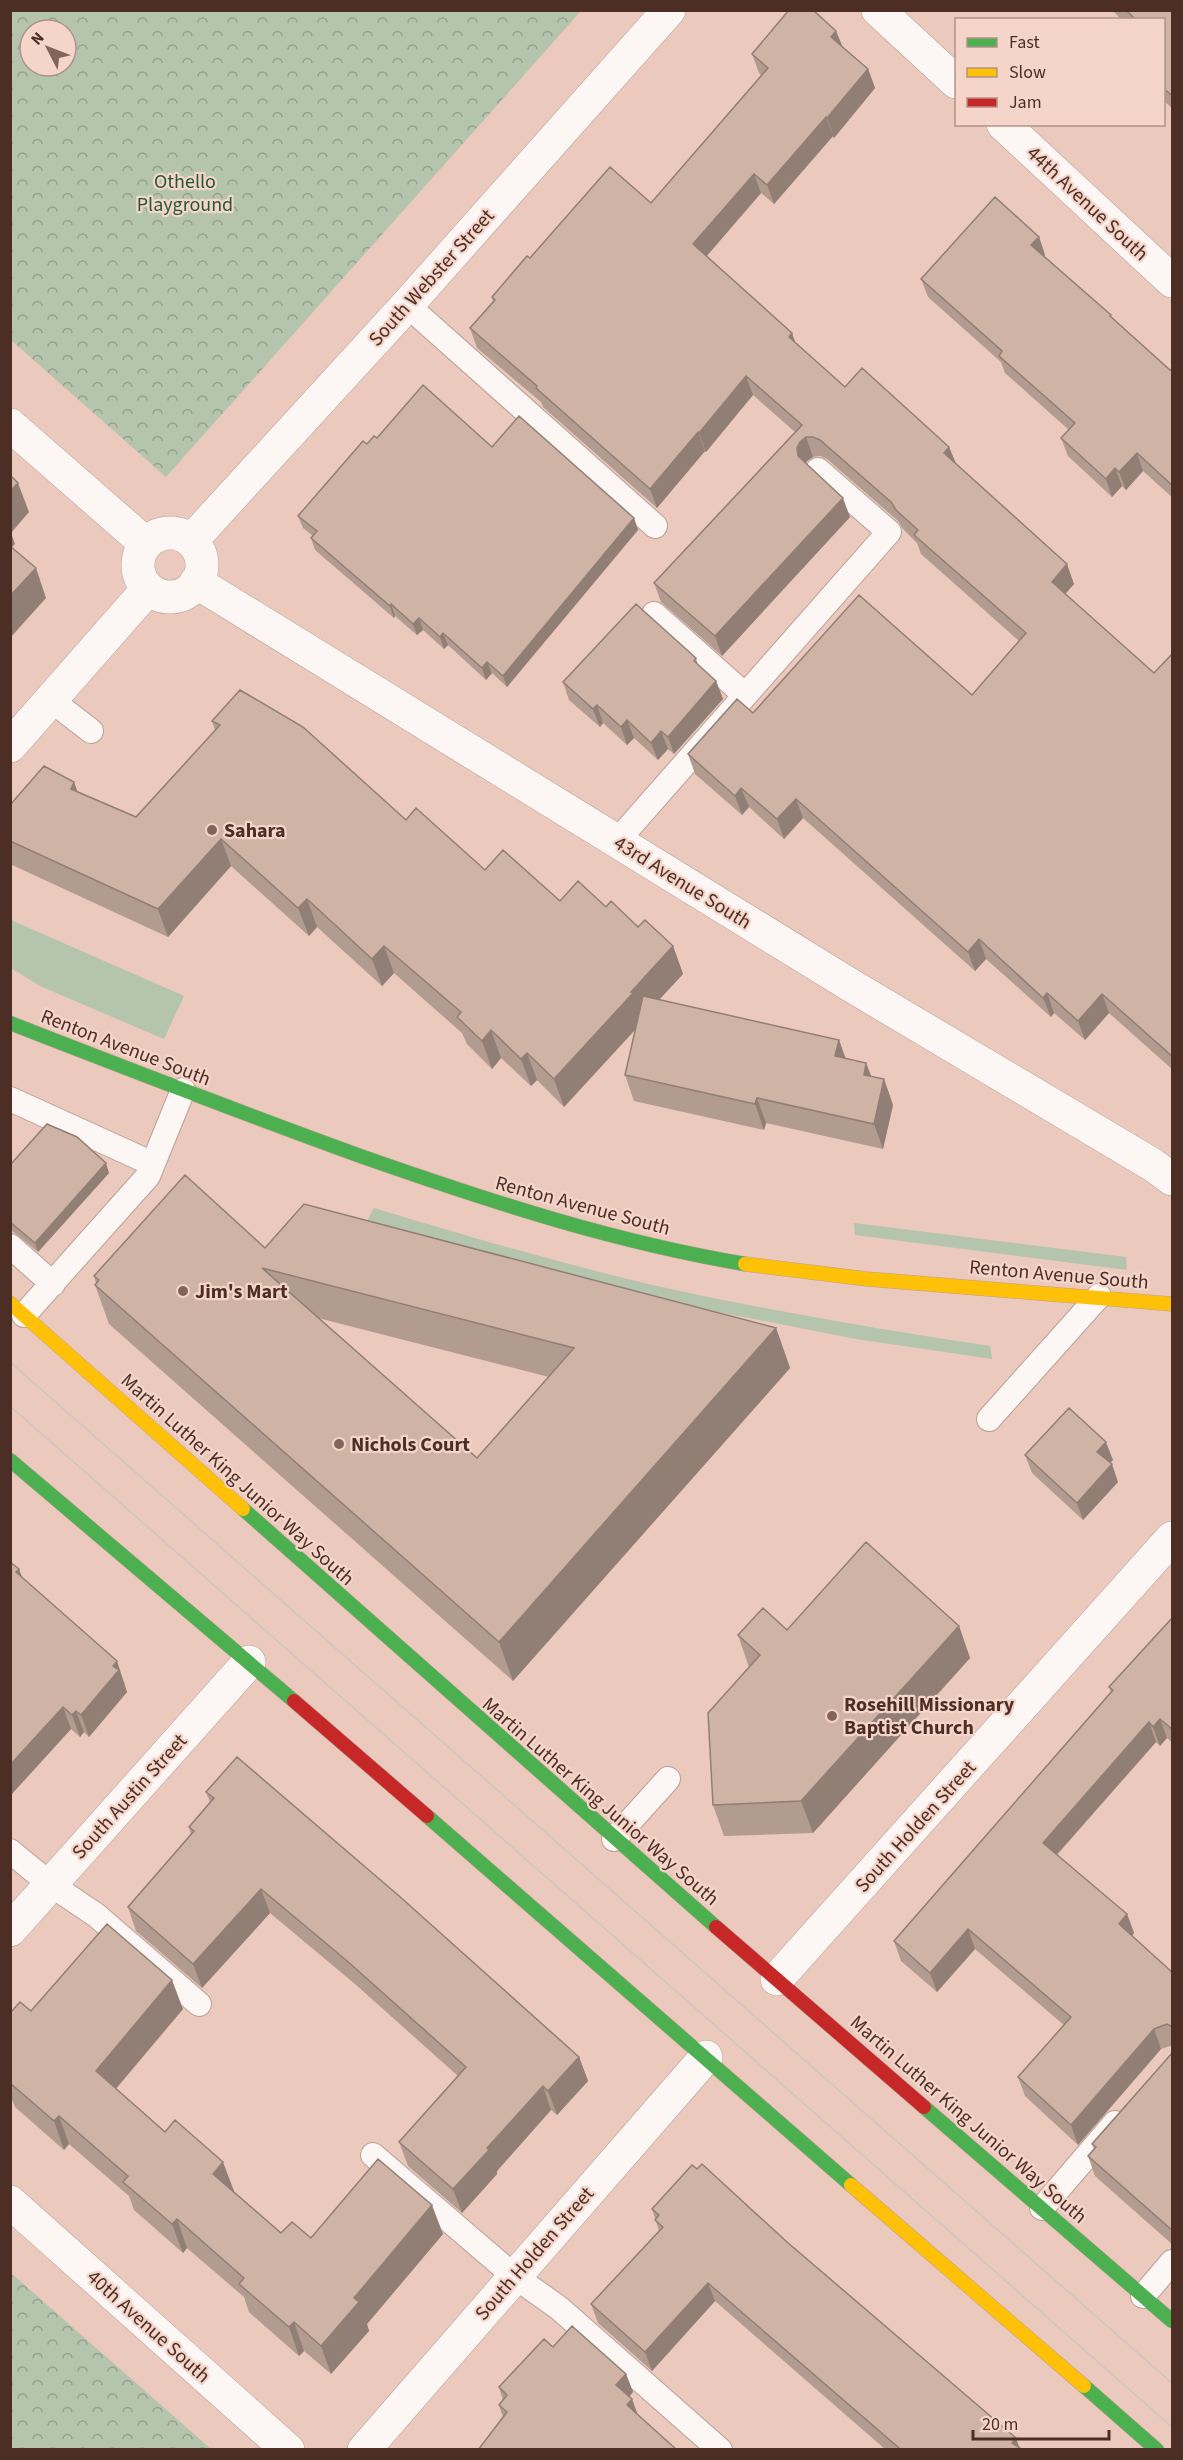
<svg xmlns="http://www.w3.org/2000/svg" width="1183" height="2460" viewBox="0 0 1183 2460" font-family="'Source Sans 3',sans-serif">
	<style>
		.green { fill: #b5c4ad }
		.park { fill: url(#park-crowns); fill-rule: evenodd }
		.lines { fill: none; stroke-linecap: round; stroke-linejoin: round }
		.lane-casing { stroke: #bc9f95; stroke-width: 26 }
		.street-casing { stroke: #bc9f95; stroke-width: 34 }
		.fast-casing { stroke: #bc9f95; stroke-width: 15 }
		.slow-casing { stroke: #bc9f95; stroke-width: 15 }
		.jam-casing { stroke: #bc9f95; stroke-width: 15 }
		.lane { stroke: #fcf7f5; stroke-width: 24 }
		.street { stroke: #fcf7f5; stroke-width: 33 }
		.fast { stroke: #4caf50; stroke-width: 14 }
		.slow { stroke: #ffc107; stroke-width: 14 }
		.jam { stroke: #c62828; stroke-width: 14 }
		.tram { stroke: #cfc5c0; stroke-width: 1.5 }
		.wall { fill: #b29b8f; fill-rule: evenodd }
		.shaded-wall { fill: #917e74 }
		.building { fill: #cfb4a6; stroke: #917e74; stroke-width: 1.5; fill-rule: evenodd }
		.poi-dot { fill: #84645a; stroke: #f5d5ca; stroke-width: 2 }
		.labels { text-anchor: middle; stroke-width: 4.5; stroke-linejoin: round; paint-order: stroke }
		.park-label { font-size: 20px; fill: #1f583c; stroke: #f5d5ca }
		.street-label { font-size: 20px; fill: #4d2e24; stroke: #f5d5ca }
		.poi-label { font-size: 20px; font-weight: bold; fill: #4d2e24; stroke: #f5d5ca; text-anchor: start }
	</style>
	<defs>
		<pattern id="park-crowns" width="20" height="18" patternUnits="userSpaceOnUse" patternTransform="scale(1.5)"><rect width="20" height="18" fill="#b5c4ad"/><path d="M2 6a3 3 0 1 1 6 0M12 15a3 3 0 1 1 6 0" fill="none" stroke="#95a08d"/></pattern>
	</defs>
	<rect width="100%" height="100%" fill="#ebc9bd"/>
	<!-- green -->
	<path class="green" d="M11 920 184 996 164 1039 40 986 11 968Z
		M374 1208C484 1241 595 1274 708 1297 802 1316 896 1332 990 1346L992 1359 856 1339 688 1306 513 1264 367 1221Z
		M854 1223 1126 1257 1127 1270 855 1235Z"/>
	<!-- park -->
	<path class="park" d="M11 10H581V11L166 477 11 340ZM30 30H66V66H30Z
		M11 2273 211 2449H11Z"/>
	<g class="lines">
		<!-- lane casing -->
		<g class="lane-casing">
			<path id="lane" d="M407 305 655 526
				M654 614 745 695
				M51 700 91 731
				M617 841 889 532 818 470
				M10 1099 153 1164
				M10 1246 53 1284
				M24 1315 148 1176 183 1090
				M989 1419 1099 1296
				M614 1839 668 1779
				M10 1851 50 1884 96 1915 199 2004
				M373 2155 514 2276 559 2308 720 2450
				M1042 2208 1115 2123
				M1143 2296 1172 2262"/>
		</g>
		<!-- street casing -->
		<g class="street-casing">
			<path id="street" d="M878 10 956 82
				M1003 124 1172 281
				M10 425 145 543
				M138 565a32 32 0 1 1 64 0a32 32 0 1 1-64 0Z
				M191 541 407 305 669 10
				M196 582 852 986 1153 1165 1172 1179
				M10 746 148 589
				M10 1930 249 1662
				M777 1979 1172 1538
				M10 2202 288 2450
				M364 2450 706 2057"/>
		</g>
		<!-- fast casing -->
		<g class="fast-casing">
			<path id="fast" d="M10 1023C128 1069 247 1115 366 1158 492 1202 614 1242 745 1264
				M10 1460 294 1701
				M243 1509 716 1927
				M427 1816 851 2185
				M924 2107 1172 2321
				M1084 2386 1157 2450"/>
		</g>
		<!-- slow casing -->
		<g class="slow-casing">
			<path id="slow" d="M745 1264 867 1279 1172 1304
				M10 1303 243 1509
				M851 2185 1084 2386"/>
		</g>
		<!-- jam casing -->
		<g class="jam-casing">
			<path id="jam" d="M294 1701 427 1816
				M716 1927 924 2107"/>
		</g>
		<!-- lane -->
		<use href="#lane" class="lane"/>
		<!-- street -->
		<use href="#street" class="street"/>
		<!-- fast -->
		<use href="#fast" class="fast"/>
		<!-- slow -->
		<use href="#slow" class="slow"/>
		<!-- jam -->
		<use href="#jam" class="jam"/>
		<!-- tram -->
		<path class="tram" d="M10 1362 1172 2383
			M10 1406 1172 2427"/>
	</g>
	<!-- wall -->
	<path class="wall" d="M1112 10H1173V109L1164 101V20H1122Z
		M843 48 868 69 875 88 834 138 833 136 774 204 761 193 706 256 792 333 795 343 845 387 949 447 956 464 1074 584 1065 594 1154 673 1173 653V1070L1109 1013 1085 1040 1054 1013 1051 1017 986 959 975 971 803 818 784 839 749 807 742 815 695 774 688 754 753 713 972 695 1019 641 921 554 917 543 903 529 898 521 827 459 820 456 813 457 807 461 806 463 850 517 722 656 661 602 654 583 795 432 753 395 706 452 705 451 657 508 543 407 541 402 477 348 470 328 493 301 492 297 530 258 651 203 761 75 759 73 752 54Z
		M1039 237 1045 255 1044 256 1170 370 1173 368V498L1143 471 1126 490 1122 486 1112 497 1068 456 1061 438 1069 430 1005 373 1001 362 928 297 921 279Z
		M377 438 492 447 634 518 638 530 507 687 492 673 486 680 448 645 444 649 423 630 417 635 395 616 394 618 315 550 311 538 313 536 303 528 298 516 367 444Z
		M696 658 698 665 716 681 723 699 674 754 668 749 658 760 634 738 627 745 603 723 600 727 569 700 563 682Z
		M212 721 406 820 485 870 560 901 606 907 673 946 683 974 659 1000 839 1040 845 1058 866 1063 871 1077 884 1079 893 1105 883 1149 766 1123 764 1130 634 1101 625 1075 635 1030 564 1107 537 1080 531 1086 501 1058 492 1069 467 1044 462 1033 394 973 382 986 317 927 309 936 231 866 168 937 10 864V805L74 782 77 792 136 817 215 730Z
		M10 1165 109 1173 38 1252 10 1229Z
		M265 1248 776 1328 790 1368 513 1681 109 1324 95 1285 96 1283 94 1276ZM318 1318 549 1377 477 1458Z
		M1025 1455 1113 1460 1110 1463 1118 1482 1083 1520 1032 1473Z
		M10 1562 19 1569 22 1578 125 1683 124 1684 127 1692 89 1737 84 1732 80 1737 71 1729 10 1796Z
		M1173 1617V1743L1167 1738 1160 1746 1156 1742 1057 1855 1127 1914 1134 1933 1132 1936 1173 1973V2045L1161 2049 1078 2145 1025 2096 1018 2077 1064 2025 975 1949 937 1992 901 1961 894 1941 1111 1692 1109 1687Z
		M959 1626 970 1658 813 1833 724 1836 713 1805 749 1667 738 1635 787 1630Z
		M206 1792 579 2057 588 2081 557 2115 551 2110 497 2171V2174L462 2213 408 2166 399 2142 458 2076 355 1984 270 1913 202 1988 136 1931 128 1907 191 1834 189 1827 210 1802Z
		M183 2009 116 2089 234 2191 233 2192 281 2233 311 2238 443 2234 367 2324 369 2331 331 2374 304 2351 299 2356 249 2312 244 2297 187 2248 183 2253 134 2210 129 2196 69 2144 64 2150 15 2107 10 2095V2013L31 2011Z
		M1173 2052V2245L1095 2176 1088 2156 1094 2149 1092 2144Z
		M652 2209 787 2242 1016 2438 1020 2450H886L715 2301 652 2371 598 2323 591 2304 659 2231Z
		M553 2347 626 2374 633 2392 629 2397 637 2414 503 2417 499 2405 503 2400 499 2387Z"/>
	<!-- shaded-wall -->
	<path class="shaded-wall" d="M836 31 844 50 831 37Z
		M868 69 875 88 834 138 827 118Z
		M826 117 833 136 774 204 767 185Z
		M754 174 761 193 700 264 693 244Z
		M1039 237 1045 255 1038 263 1031 245Z
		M792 333 799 353 789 337Z
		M746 376 753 395 706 452 699 433Z
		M698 432 705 451 657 508 650 489Z
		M806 437 813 457 807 461 804 468 798 456 797 448 800 442Z
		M949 447 957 466 944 453Z
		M1137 453 1143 471 1126 490 1119 472Z
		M1115 468 1122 486 1112 497 1106 479Z
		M18 483 29 512 11 533 15 544 10 549V491Z
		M843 498 850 517 722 656 715 636Z
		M634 518 638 530 507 687 503 676Z
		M1067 564 1074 584 1059 601 1052 582Z
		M36 568 46 598 10 638V596Z
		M391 604 395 616 394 618 390 606Z
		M419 618 423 630 417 635 413 624Z
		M443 633 448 645 444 649 440 637Z
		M487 662 492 673 486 680 482 668Z
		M716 681 723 699 674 754 668 737Z
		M597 705 603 723 600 727 593 709Z
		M627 720 634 738 627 745 621 727Z
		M661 731 668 749 658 760 651 743Z
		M74 782 84 809 71 789Z
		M741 788 749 807 742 815 735 796Z
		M796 799 803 818 784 839 777 819Z
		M221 839 231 866 168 937 158 909Z
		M307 899 317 927 309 936 298 908Z
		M979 939 986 959 975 971 968 952Z
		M384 946 394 973 382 986 372 959Z
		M673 946 683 974 643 1017 644 1020 564 1107 554 1079 631 992Z
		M1047 993 1054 1013 1051 1017 1043 998Z
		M1102 994 1109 1013 1085 1040 1078 1021Z
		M491 1030 501 1058 492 1069 482 1041Z
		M839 1040 848 1065 835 1056Z
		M527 1053 537 1080 531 1086 521 1059Z
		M866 1063 876 1088 864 1075Z
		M884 1079 893 1105 883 1149 874 1124Z
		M757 1098 766 1123 764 1130 755 1104Z
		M106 1163 109 1173 38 1252 35 1243Z
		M776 1328 790 1368 513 1681 499 1642Z
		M1106 1442 1113 1460 1104 1469 1097 1452Z
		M1112 1464 1118 1482 1083 1520 1077 1503Z
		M19 1569 27 1591 16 1572Z
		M959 1626 970 1658 813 1833 801 1801Z
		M117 1661 127 1692 89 1737 81 1715Z
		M63 1707 71 1729 10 1796V1765Z
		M76 1711 84 1732 80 1737 72 1715Z
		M1160 1719 1167 1738 1160 1746 1153 1727Z
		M1149 1722 1156 1742 1050 1862 1043 1843Z
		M261 1889 270 1913 202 1988 193 1964Z
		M1127 1914 1134 1933 1126 1944 1119 1924Z
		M968 1929 975 1949 937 1992 930 1973Z
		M172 1980 183 2009 106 2100 96 2071Z
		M1154 2029 1161 2049 1078 2145 1071 2125Z
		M579 2057 588 2081 557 2115 548 2091Z
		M543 2086 551 2110 497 2171V2174L462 2213 453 2189 487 2148Z
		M59 2116 69 2144 64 2150 54 2121Z
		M223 2162 234 2191 223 2202 213 2174Z
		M432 2205 443 2234 367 2324 369 2331 331 2374 321 2346 354 2298Z
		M177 2219 187 2248 183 2253 172 2224Z
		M708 2283 715 2301 652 2371 645 2352Z
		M294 2322 304 2351 299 2356 289 2327Z
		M626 2374 633 2392 623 2404 616 2385Z
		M632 2399 639 2418 627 2405Z
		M1016 2438 1020 2450H1015L1012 2443Z"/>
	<!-- building -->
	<path class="building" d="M789 10H813L836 31 831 37 868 69 827 118 826 117 767 185 754 174 693 244 792 333 789 337 845 387 862 368 949 447 944 453 1067 564 1052 582 1154 673 1173 653V1057L1102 994 1078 1021 1047 993 1043 998 979 939 968 952 796 799 777 819 741 788 735 796 688 754 737 699 753 713 859 595 972 695 1026 633 914 535 918 530 896 510 891 502 820 440 813 437H806L800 442 797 448 798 456 843 498 715 636 654 583 802 425 746 376 699 433 698 432 650 489 536 388 537 386 470 328 495 300 492 297 527 256 530 258 610 167 651 203 768 68 752 54Z
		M1126 10H1173V96L1164 89V20H1136Z
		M995 197 1039 237 1031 245 1111 315 1110 316 1170 370 1173 368V486L1137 453 1119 472 1115 468 1106 479 1061 438 1075 423 999 356 1002 351 921 279Z
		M423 385 492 447 519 416 634 518 503 676 487 662 482 668 443 633 440 637 419 618 413 624 391 604 390 606 311 538 317 531 298 516 363 441 367 444 374 436 377 438Z
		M10 475 18 483 10 491Z
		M10 546 36 568 10 596Z
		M636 604 696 658 694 661 716 681 668 737 661 731 651 743 627 720 621 727 597 705 593 709 563 682Z
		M240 690 303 727 406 820 416 808 485 870 503 850 560 901 578 881 606 907 611 901 638 927 645 920 673 946 631 992H634L554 1079 527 1053 521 1059 491 1030 482 1041 457 1017 461 1012 384 946 372 959 307 899 298 908 221 839 158 909 10 841V805L44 766 74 782 71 789 136 817 220 725 212 721Z
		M643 996 839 1040 835 1056 866 1063 864 1075 884 1079 874 1124 757 1098 755 1104 625 1075Z
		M47 1124 77 1137 106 1163 35 1243 10 1222V1165Z
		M185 1175 265 1248 304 1204 776 1328 499 1642 95 1285 99 1280 94 1276ZM262 1268 574 1348 477 1458Z
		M1069 1408 1106 1442 1097 1452 1112 1464 1077 1503 1025 1455Z
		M866 1542 959 1626 801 1801 713 1805 708 1713 760 1655 738 1635 763 1608 787 1630Z
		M10 1562 19 1569 16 1572 117 1661 113 1666 119 1670 81 1715 76 1711 72 1715 63 1707 10 1765Z
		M1173 1617V1730L1160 1719 1153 1727 1149 1722 1043 1843 1127 1914 1119 1924 1173 1973V2027L1167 2024 1154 2029 1071 2125 1018 2077 1071 2017 968 1929 930 1973 894 1941 1113 1690 1109 1687Z
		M237 1757 398 1895 579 2057 548 2091 543 2086 487 2148 489 2150 453 2189 399 2142 466 2067 346 1960 261 1889 193 1964 128 1907 194 1831 189 1827 214 1798 206 1792Z
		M107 1924 172 1980 96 2071 165 2132 175 2120 223 2162 213 2174 281 2233 292 2222 311 2238 378 2159 432 2205 354 2298 359 2302 321 2346 294 2322 289 2327 239 2284 244 2278 177 2219 172 2224 123 2182 128 2176 59 2116 54 2121 10 2083V2013L20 2002 31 2011Z
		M1173 2052V2231L1088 2156 1096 2147 1092 2144Z
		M702 2164 787 2242 1016 2438 1012 2443 1020 2448 1019 2450H898L899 2448 708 2283 645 2352 591 2304 663 2227 655 2220 659 2215 652 2209 692 2165 697 2169Z
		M572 2326 626 2374 616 2385 632 2399 627 2405 677 2450H478L507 2412 499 2405 507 2395 499 2387 544 2339 553 2347Z"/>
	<!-- markers -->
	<g class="poi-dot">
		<circle cx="212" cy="830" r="6"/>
		<circle cx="183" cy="1291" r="6"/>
		<circle cx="339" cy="1444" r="6"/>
		<circle cx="832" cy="1716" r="6"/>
	</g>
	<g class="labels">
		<!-- park labels -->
		<g class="park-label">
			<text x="185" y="188">Othello<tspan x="185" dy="23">Playground</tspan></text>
		</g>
		<!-- street labels -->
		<g class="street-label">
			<text transform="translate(1088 203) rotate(43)" y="7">44th Avenue South</text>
			<text transform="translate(431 277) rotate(-48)" y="7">South Webster Street</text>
			<text transform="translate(683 882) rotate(32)" y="7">43rd Avenue South</text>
			<text transform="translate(126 1047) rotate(21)" y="7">Renton Avenue South</text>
			<text transform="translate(583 1205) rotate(15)" y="7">Renton Avenue South</text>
			<text transform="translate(1059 1274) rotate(5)" y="7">Renton Avenue South</text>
			<text transform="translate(238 1479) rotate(42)" y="7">Martin Luther King Junior Way South</text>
			<text transform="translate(129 1796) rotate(-48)" y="7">South Austin Street</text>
			<text transform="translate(601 1801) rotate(41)" y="7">Martin Luther King Junior Way South</text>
			<text transform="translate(915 1826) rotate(-48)" y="7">South Holden Street</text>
			<text transform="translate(969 2119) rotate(41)" y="7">Martin Luther King Junior Way South</text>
			<text transform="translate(534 2253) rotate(-49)" y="7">South Holden Street</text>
			<text transform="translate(149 2326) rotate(42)" y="7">40th Avenue South</text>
		</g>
		<!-- poi labels -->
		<g class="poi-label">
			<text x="224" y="837">Sahara</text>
			<text x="195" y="1298">Jim's Mart</text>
			<text x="351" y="1451">Nichols Court</text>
			<text x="844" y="1711">Rosehill Missionary<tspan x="844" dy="23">Baptist Church</tspan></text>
		</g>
	</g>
	<!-- border -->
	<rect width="1183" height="2460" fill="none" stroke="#4d2e24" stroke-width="24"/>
	<!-- legend -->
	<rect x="955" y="18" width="210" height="108" fill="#f5d5ca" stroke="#b29288" stroke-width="1.5"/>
	<rect x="967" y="38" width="30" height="9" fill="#4caf50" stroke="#b29288" stroke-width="1.5"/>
	<text x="1009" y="48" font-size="18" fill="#4d2e24">Fast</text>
	<rect x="967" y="68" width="30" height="9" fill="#ffc107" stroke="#b29288" stroke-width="1.5"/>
	<text x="1009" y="78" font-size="18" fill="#4d2e24">Slow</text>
	<rect x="967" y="98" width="30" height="9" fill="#c62828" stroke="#b29288" stroke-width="1.5"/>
	<text x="1009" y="108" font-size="18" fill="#4d2e24">Jam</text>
	<!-- north arrow -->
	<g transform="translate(48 48) rotate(312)"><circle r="28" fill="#f5d5ca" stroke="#b29288" stroke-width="1.5"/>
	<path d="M0-4.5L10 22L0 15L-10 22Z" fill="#84645a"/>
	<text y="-9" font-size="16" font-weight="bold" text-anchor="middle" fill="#4d2e24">N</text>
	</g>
	<!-- scale -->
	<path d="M973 2430v9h136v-9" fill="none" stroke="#4d2e24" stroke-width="3"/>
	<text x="982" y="2430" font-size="18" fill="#4d2e24" stroke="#f5d5ca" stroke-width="4.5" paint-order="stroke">20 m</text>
</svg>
